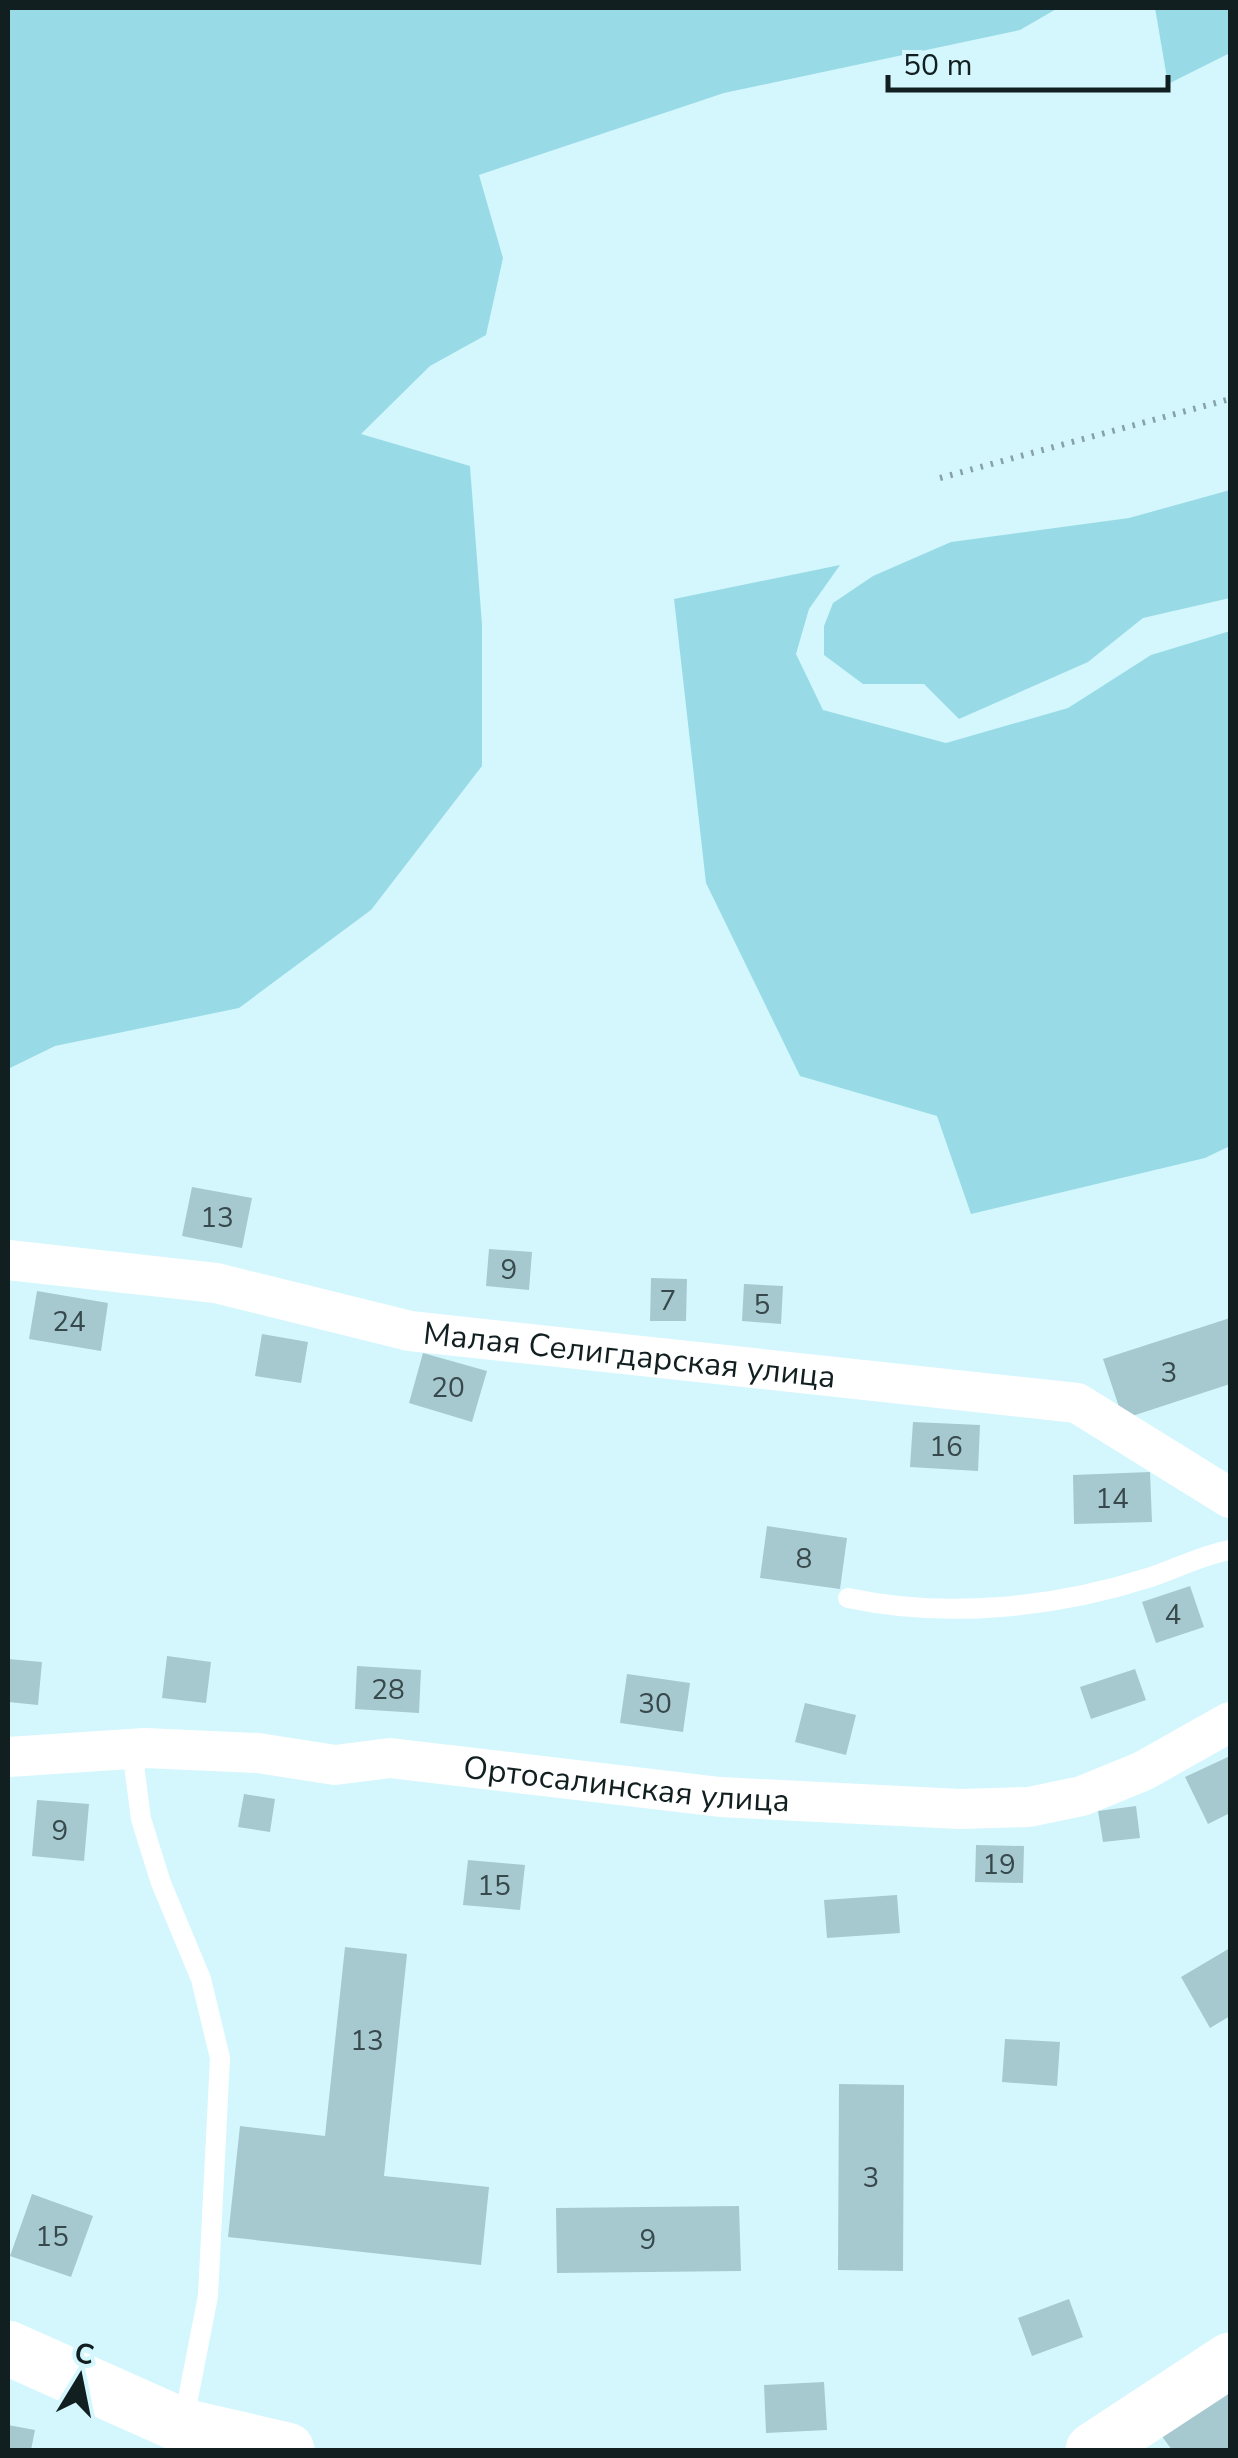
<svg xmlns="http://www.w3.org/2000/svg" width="1238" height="2458" viewBox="0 0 1238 2458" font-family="'Nunito Sans',sans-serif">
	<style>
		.green { fill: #98dbe7 }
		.building { fill: #a6c8cf }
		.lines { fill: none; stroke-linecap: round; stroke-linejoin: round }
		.path { stroke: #87a2a6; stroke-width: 6; stroke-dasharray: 2.5 8; stroke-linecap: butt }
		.lane { stroke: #fff; stroke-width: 20 }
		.street { stroke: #fff; stroke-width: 40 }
		.secondary { stroke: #fff; stroke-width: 55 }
		.labels { text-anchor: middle; stroke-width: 9; stroke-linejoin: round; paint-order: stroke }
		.number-label { font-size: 28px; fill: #37494c }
		.street-label { font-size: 32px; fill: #121f21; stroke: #d4f7fd }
	</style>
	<rect width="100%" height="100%" fill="#d4f7fd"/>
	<!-- green -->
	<path class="green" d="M8 8H1058L1020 30 724 93 479 175 503 258 486 335 430 366 361 434 470 466 482 625V766L371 910 239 1008 55 1046 8 1069Z
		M1155 8H1230V53L1168 84Z
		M1230 490V598L1143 618 1088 662 959 719 924 684H863L824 655V626L833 603 873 576 951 542 1129 518Z
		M840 565 809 609 796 654 823 710 946 743 1068 708 1151 655 1230 631V1146L1205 1158 971 1214 937 1116 800 1076 706 883 674 599Z"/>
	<!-- building -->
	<path class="building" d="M192 1187 252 1198 242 1248 182 1236Z
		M489 1249 532 1252 529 1290 486 1286Z
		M651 1278 687 1279 686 1321H650Z
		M744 1284 783 1286 781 1324 742 1321Z
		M37 1291 108 1303 101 1351 29 1339Z
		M1230 1318V1384L1123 1419 1103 1359Z
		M262 1334 308 1342 301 1383 255 1376Z
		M423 1353 487 1371 472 1422 409 1403Z
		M913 1422 980 1425 978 1471 910 1467Z
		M1150 1472 1152 1522 1074 1524 1073 1475Z
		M767 1526 847 1538 840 1589 760 1578Z
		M1190 1586 1204 1627 1156 1643 1142 1602Z
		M167 1656 211 1662 206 1703 162 1698Z
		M8 1659 42 1662 38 1705 8 1702Z
		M357 1666 421 1670 419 1713 355 1709Z
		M1135 1669 1146 1700 1091 1719 1080 1687Z
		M627 1674 690 1683 683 1732 620 1723Z
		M805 1703 856 1715 846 1755 795 1742Z
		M1230 1756V1813L1208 1824 1185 1777Z
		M244 1794 275 1799 270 1832 238 1827Z
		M37 1800 89 1804 84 1861 32 1856Z
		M1136 1806 1140 1838 1103 1842 1098 1811Z
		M976 1845 1024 1846 1023 1883 975 1882Z
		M468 1860 525 1865 520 1910 463 1905Z
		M897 1895 900 1933 827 1938 824 1900Z
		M345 1947 407 1954 384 2176 489 2187 481 2265 228 2237 240 2126 325 2136Z
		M1230 1948V2016L1210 2028 1181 1977Z
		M1005 2039 1060 2042 1057 2086 1002 2082Z
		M839 2084 904 2085 903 2271 838 2270Z
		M32 2194 93 2216 71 2277 10 2256Z
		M739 2206 741 2271 557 2273 556 2208Z
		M1069 2299 1083 2337 1032 2356 1018 2318Z
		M824 2382 827 2430 766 2433 764 2385Z
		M1230 2389V2450H1172L1161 2435Z
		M8 2425 35 2430 31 2450H8Z"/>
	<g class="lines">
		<!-- path -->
		<path class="path" d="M940 478 1230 399"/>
		<!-- lane -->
		<path class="lane" d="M848 1598C947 1619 1055 1608 1151 1577 1178 1568 1202 1555 1230 1550
			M132 1749 141 1819 161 1883 201 1979 220 2058 208 2296 183 2424"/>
		<!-- street -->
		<g class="street">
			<path id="s1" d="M8 1260 216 1283 410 1331 1077 1403 1230 1498"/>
			<path id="s2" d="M8 1757 145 1748 258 1753 335 1765 390 1758 720 1797 960 1809 1029 1807 1082 1796 1143 1771 1230 1722"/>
		</g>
		<!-- secondary -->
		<path class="secondary" d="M8 2348 183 2426 287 2450
			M1093 2450 1230 2360"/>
	</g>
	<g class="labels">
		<!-- number labels -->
		<g class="number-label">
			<text x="217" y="1227">13</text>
			<text x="509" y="1279">9</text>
			<text x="668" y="1310">7</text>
			<text x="762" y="1314">5</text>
			<text x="69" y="1331">24</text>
			<text x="1169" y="1382">3</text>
			<text x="448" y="1397">20</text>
			<text x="946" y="1456">16</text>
			<text x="1112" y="1508">14</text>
			<text x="804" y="1568">8</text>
			<text x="1173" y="1624">4</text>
			<text x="388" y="1699">28</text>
			<text x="655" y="1713">30</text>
			<text x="60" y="1840">9</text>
			<text x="999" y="1874">19</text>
			<text x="494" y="1895">15</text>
			<text x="367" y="2050">13</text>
			<text x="871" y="2187">3</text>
			<text x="52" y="2246">15</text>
			<text x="648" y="2249">9</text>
		</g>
		<!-- street labels -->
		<g class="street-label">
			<text dy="11" stroke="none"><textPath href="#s1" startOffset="630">Малая Селигдарская улица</textPath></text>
			<text dy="11" stroke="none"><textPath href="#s2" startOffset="622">Ортосалинская улица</textPath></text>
		</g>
	</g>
	<!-- border -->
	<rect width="1238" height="2458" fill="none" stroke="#121f21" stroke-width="20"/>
	<!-- north arrow -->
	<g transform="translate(80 2378) rotate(10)" stroke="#d4f7fd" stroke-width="8" paint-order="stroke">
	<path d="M0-8L18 38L0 25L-18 38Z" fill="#121f21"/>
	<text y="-15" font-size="28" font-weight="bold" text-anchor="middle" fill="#121f21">С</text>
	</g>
	<!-- scale -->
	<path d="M888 75v15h280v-15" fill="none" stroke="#121f21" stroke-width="5"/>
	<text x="903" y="75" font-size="30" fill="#121f21" stroke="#d4f7fd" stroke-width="8" paint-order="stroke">50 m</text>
</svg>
